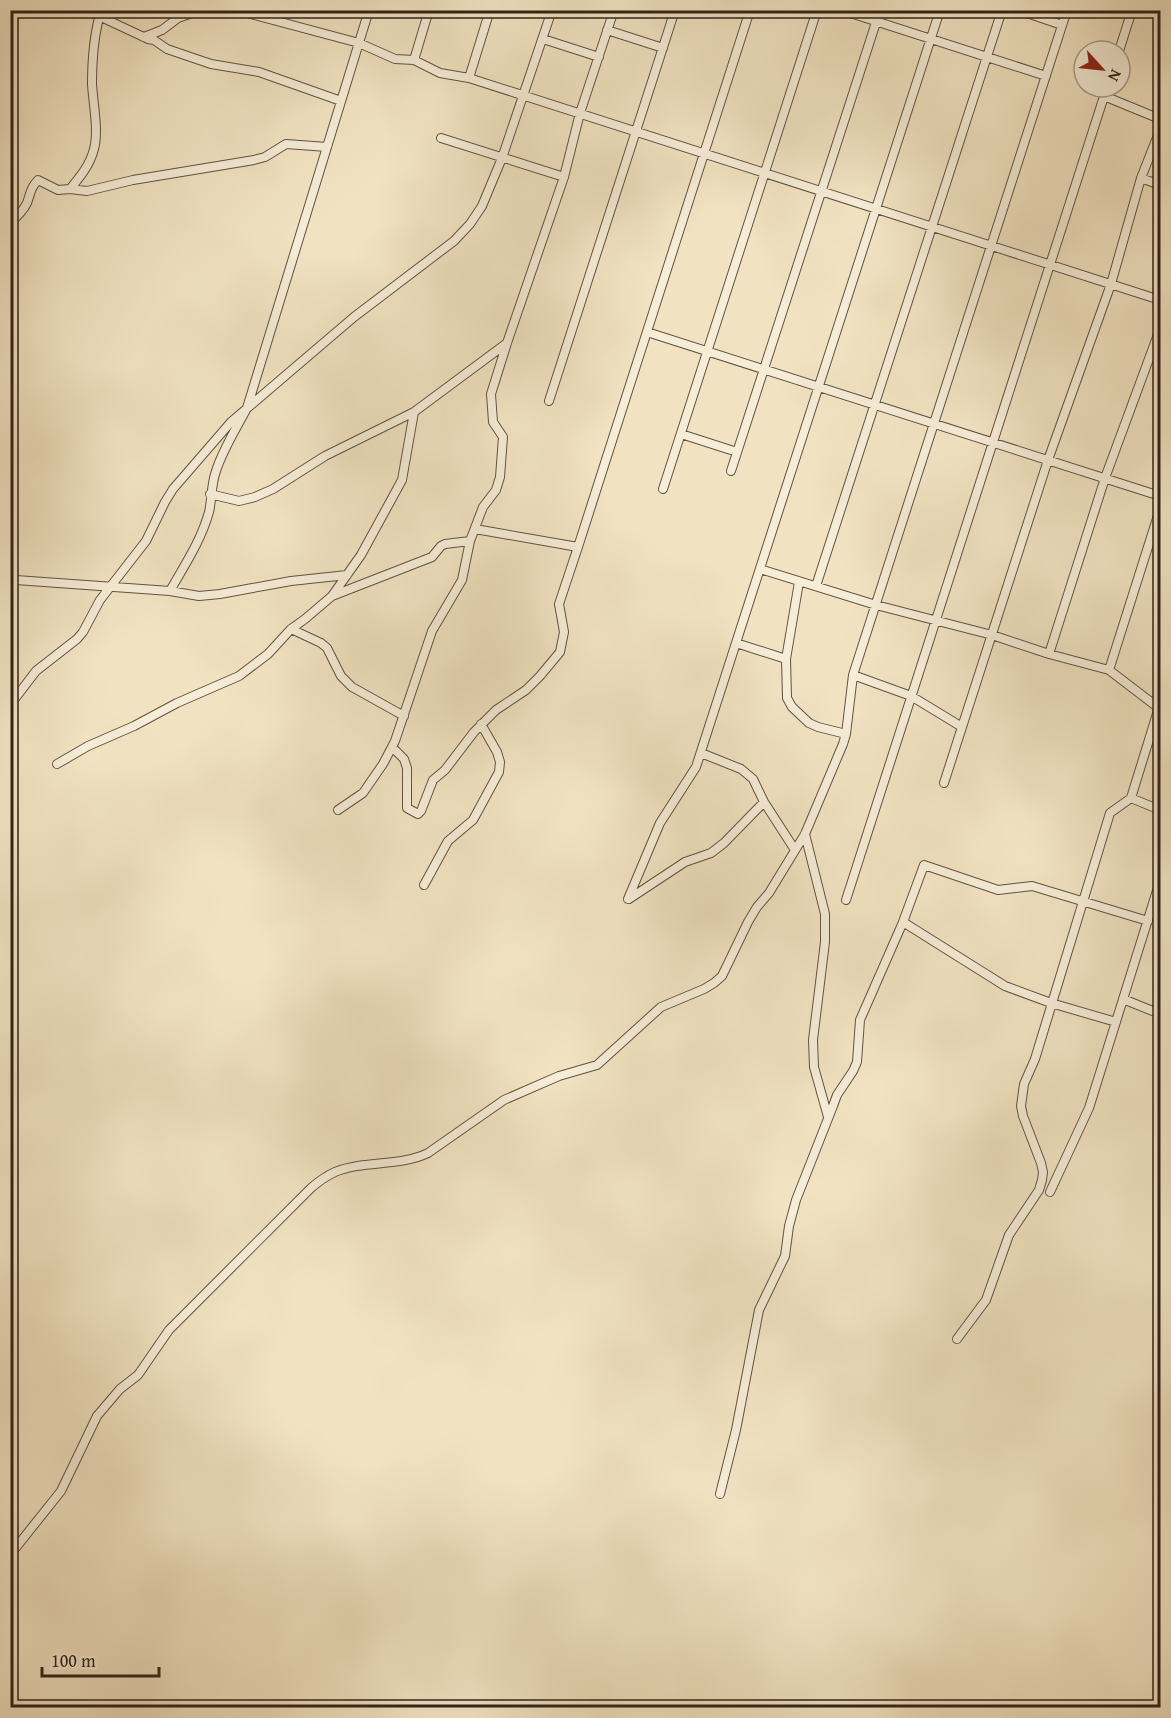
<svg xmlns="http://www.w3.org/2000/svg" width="1171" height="1718" viewBox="0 0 1171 1718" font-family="'Gentium Book Plus',serif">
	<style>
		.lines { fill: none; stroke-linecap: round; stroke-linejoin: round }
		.minor-casing { stroke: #625242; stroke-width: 10 }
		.minor { stroke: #f6edd7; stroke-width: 8 }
	</style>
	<rect width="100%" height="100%" fill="#f1e3c2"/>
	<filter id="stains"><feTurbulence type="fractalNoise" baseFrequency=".00333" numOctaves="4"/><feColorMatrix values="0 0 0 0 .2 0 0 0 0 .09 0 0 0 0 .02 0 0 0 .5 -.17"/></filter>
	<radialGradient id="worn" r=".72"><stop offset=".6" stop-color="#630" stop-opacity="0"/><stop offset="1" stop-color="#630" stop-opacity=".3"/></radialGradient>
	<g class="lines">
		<!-- minor casing -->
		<g class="minor-casing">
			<path id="minor" d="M86 10 148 39 154 40 167 49 211 64 259 72 341 101
				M236 10 359 43 395 59 414 60 440 73 469 78 1160 300
				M841 10 1046 76
				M1018 10 1062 25
				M607 30 663 48
				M144 37 162 30 178 18 201 10
				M543 39 599 57
				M1119 51 1132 10
				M414 60 429 10
				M469 78 490 10
				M1104 96 1160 119
				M441 138 564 177
				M1141 178 1160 185
				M70 189 87 191 133 180 254 160 265 157 286 144 327 147
				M10 223C17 217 23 211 27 203 31 192 30 189 38 180L58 190 70 189C80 177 90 165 94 149 99 131 93 103 92 84 92 60 94 34 101 10
				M647 332 1160 496
				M549 401 675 10
				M681 434 737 452
				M731 471 880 10
				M663 489 817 10
				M210 494 239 501 255 497 273 489 325 456 414 412
				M578 547 750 10
				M760 569 876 605 992 635 1049 654 1109 670 1160 709
				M10 582 16 580 170 591 199 596 220 594 291 581 347 575
				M799 582 786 659 787 698 792 707 809 723 818 727 846 734
				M816 586 1002 10
				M170 591C184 566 201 541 209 512 212 499 211 485 216 471 223 449 236 429 247 408L369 10
				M332 596 432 557 441 546 445 544 470 541
				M291 629 321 643 327 648 341 676 352 687 404 716
				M736 643 786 659
				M1049 654 1105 478 1160 329
				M1109 670 1160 509
				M853 675 911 696 962 727
				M10 705 36 671 77 639 83 632 100 600 146 541 165 502 173 489 231 422 354 317 454 241 470 224 482 206 502 158 552 10
				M392 747 404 759 407 768V808L418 814 421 811 433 780 445 770 474 732 496 710 526 690 540 676 560 652 564 632 559 604 578 547 475 529
				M701 753 741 769 753 779 764 802 795 850
				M57 764 88 746 134 726 177 703 239 676 268 654 291 629 305 619 332 596 361 555 402 480 414 412 507 343
				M944 783 1048 460 1111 284 1141 178 1160 130
				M1131 798 1160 810
				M338 810 363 793 383 764 395 741 432 631 462 580 470 541 483 507 496 490 500 477 503 437 493 422 491 394 507 343 564 177 580 113 614 10
				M805 834 825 914V942L813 1040 814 1067 828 1117
				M424 885 448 841 473 820 499 772 500 762 497 752 481 724
				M628 899 660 823 696 767 940 10
				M629 899 685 862 711 853 724 843 764 802
				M846 900 1107 87
				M903 922 1005 986 1051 1003 1116 1022
				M1123 999 1160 1014
				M1050 1192 1089 1108 1160 881
				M957 1339 986 1300 1009 1235 1039 1190 1042 1180 1043 1172 1041 1163 1023 1116 1021 1106 1024 1084 1035 1059 1110 813 1131 798 1160 704
				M720 1494 736 1430 759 1310 785 1256 789 1226 796 1200 833 1106 837 1095 853 1071 857 1062 860 1020 903 922 924 865 998 890 1032 886 1148 921
				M10 1555 61 1491 97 1416 120 1389 138 1375 169 1330 311 1188C318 1182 326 1176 335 1172 364 1160 399 1167 428 1153L504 1100 559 1076 597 1065 661 1007 704 989 714 983 722 976 748 922 757 907 769 893 805 834 843 744 846 734 853 675 1067 10"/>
		</g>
		<!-- minor -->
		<use href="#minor" class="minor"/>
	</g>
	<!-- margin -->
	<rect width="1171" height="1718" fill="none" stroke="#f1e3c2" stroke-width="36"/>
	<rect x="12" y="12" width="1147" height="1694" fill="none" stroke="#322218" stroke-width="3"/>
	<rect x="18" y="18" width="1135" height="1682" fill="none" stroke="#322218" stroke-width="1.5"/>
	<!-- north arrow -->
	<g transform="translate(1102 69) rotate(117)"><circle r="28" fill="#f6edd7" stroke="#a89c8b" stroke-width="1.5"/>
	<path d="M0-4.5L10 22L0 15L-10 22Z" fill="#8f2418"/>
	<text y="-9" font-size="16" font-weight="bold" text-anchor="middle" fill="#322218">N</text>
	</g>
	<!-- scale -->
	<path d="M42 1667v9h117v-9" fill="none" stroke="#322218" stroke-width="3"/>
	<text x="51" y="1667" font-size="18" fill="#322218" stroke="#f6edd7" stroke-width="4.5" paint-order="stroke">100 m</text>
	<rect width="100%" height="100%" filter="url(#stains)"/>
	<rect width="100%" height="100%" fill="url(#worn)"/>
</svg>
